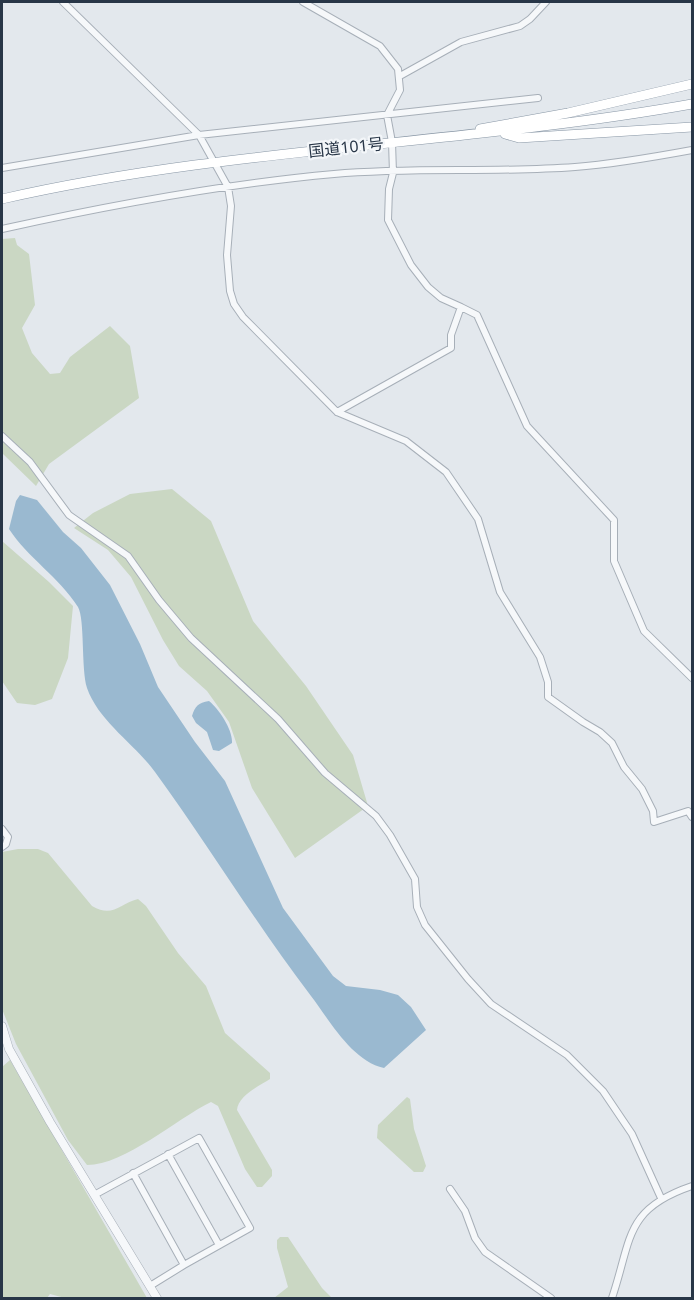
<svg xmlns="http://www.w3.org/2000/svg" width="694" height="1300" viewBox="0 0 694 1300" font-family="'Noto Sans','Noto Sans JP',sans-serif">
	<style>
		.green { fill: #cad7c3 }
		.water { fill: #9ab9d0 }
		.lines { fill: none; stroke-linecap: round; stroke-linejoin: round }
		.minor-casing { stroke: #a7afb8; stroke-width: 8 }
		.tertiary-casing { stroke: #a7afb8; stroke-width: 9 }
		.trunk-casing { stroke: #8896a5; stroke-width: 10 }
		.minor { stroke: #f6f8fa; stroke-width: 6 }
		.tertiary { stroke: #f6f8fa; stroke-width: 8 }
		.trunk { stroke: #fff; stroke-width: 9 }
		.labels { text-anchor: middle; stroke-width: 4.5; stroke-linejoin: round; paint-order: stroke }
		.street-label { font-size: 16px; fill: #283647; stroke: #f3f6f9 }
	</style>
	<rect width="100%" height="100%" fill="#e3e8ed"/>
	<!-- green -->
	<path class="green" d="M15 238 17 245 29 254 35 305 22 328 32 353 50 374 60 373 70 357 110 326 130 346 139 398 49 464 36 486 2 453V239Z
		M172 489 211 521 253 621 306 686 353 755 368 806 295 858 252 788 229 722 207 691 179 666 163 640 131 577 108 550 74 528 93 513 130 494Z
		M2 541 49 582 73 606 68 658 52 699 35 705 17 703 2 681Z
		M18 849H38L48 853 92 906C113 918 119 904 138 899L146 906 178 953 206 986 225 1033 270 1073V1079C259 1086 238 1096 237 1110L272 1170V1176L262 1187H257L245 1169 218 1106 211 1102C176 1119 125 1165 87 1165L68 1140 16 1044 2 1009V852Z
		M10 1060 147 1298H65L50 1294 47 1298H2V1067Z
		M407 1097 410 1099 414 1129 426 1166 423 1172H414L377 1138 378 1125Z
		M280 1237H288L322 1288 332 1298H274L288 1287 277 1248V1240Z"/>
	<!-- water -->
	<path class="water" d="M20 495 37 500 63 532 81 548 110 585 140 644 158 687 195 742 225 781 283 908 333 976 346 986 380 990 398 995 411 1007 426 1030 384 1068C352 1061 330 1021 311 996 256 924 209 846 155 772 135 744 99 722 87 688 81 669 85 619 78 607 59 577 28 558 9 529L16 501Z
		M209 701C219 709 233 730 232 743L219 751 213 750 207 732 196 723 192 716C195 706 198 703 209 701Z"/>
	<g class="lines">
		<!-- minor casing -->
		<g class="minor-casing">
			<path id="minor" d="M63 2 199 135 228 187 231 206 227 255 230 291 234 304 243 317 337 412 406 441 446 472 478 519 500 592 540 657 548 682V697L583 722 600 732 612 743 624 767 642 789 653 811 654 822 688 811 692 817
				M303 2 380 46 398 69 400 90 387 115 392 142 393 173 389 189 388 220 411 265 428 287 441 298 461 307 451 335V348L337 412
				M400 76 461 42 520 26 530 19 546 2
				M2 168 199 135 538 98
				M2 229C111 205 222 184 334 174 414 167 495 173 575 167 615 164 654 157 692 150
				M461 307 477 315 527 426 614 520V561L644 631 692 678
				M2 436 30 462 69 515 128 556 159 600 191 638 278 719 325 773 376 816 390 835 415 879 417 907 425 925 468 979 491 1004 567 1055 603 1091 632 1134 661 1198
				M2 829 8 837 6 844 2 847
				M168 1154 219 1245
				M133 1173 184 1265
				M450 1189 465 1211 475 1238 485 1252 551 1298
				M96 1194 199 1138 250 1228 184 1265 150 1286
				M612 1298C632 1239 624 1209 692 1186"/>
		</g>
		<!-- tertiary casing -->
		<g class="tertiary-casing">
			<path id="tertiary" d="M2 1026 9 1049 50 1122 157 1298"/>
		</g>
		<!-- trunk casing -->
		<g class="trunk-casing">
			<path id="trunk" d="M480 129 568 113 692 84
				M505 134 519 138 692 127
				M2 199C229 147 463 145 692 104"/>
		</g>
		<!-- minor -->
		<use href="#minor" class="minor"/>
		<!-- tertiary -->
		<use href="#tertiary" class="tertiary"/>
		<!-- trunk -->
		<use href="#trunk" class="trunk"/>
	</g>
	<g class="labels">
		<!-- street labels -->
		<g class="street-label">
			<text transform="translate(346 147) rotate(-6)" y="6">国道101号</text>
		</g>
	</g>
	<!-- border -->
	<rect width="694" height="1300" fill="none" stroke="#283647" stroke-width="6"/>
</svg>
